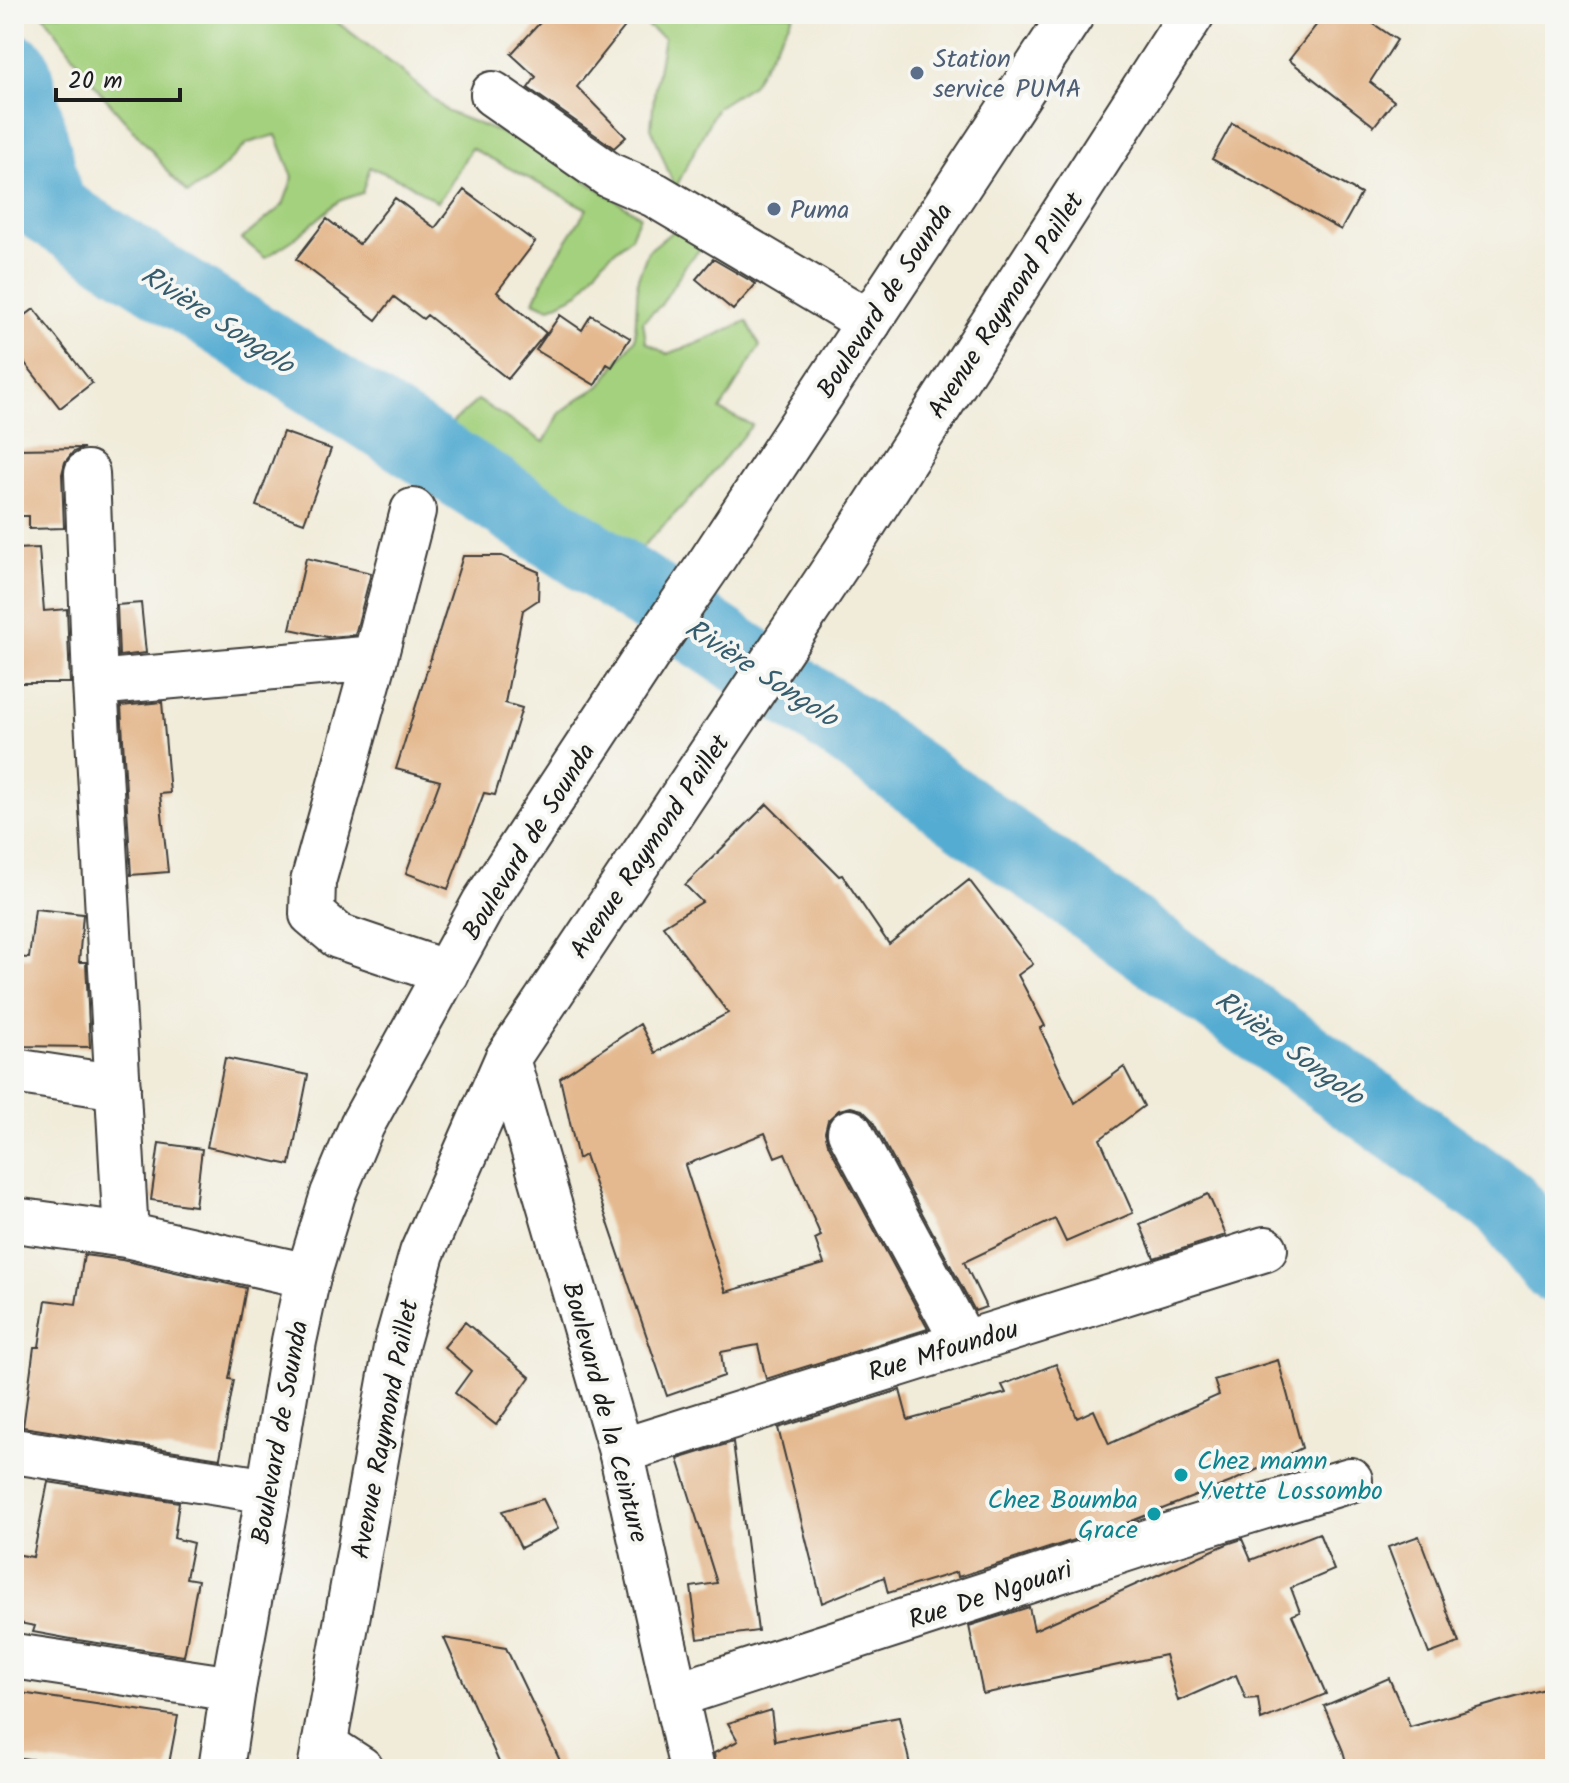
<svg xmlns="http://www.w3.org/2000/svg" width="1569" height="1783" viewBox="0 0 1569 1783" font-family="Kalam,sans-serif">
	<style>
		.green { fill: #a4d17e; stroke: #60764d; stroke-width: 2 }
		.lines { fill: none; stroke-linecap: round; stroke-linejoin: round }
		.river { stroke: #55acd2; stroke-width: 74 }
		.building { fill: #e4b990; fill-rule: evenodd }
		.street-casing { stroke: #3c3b38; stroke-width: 48 }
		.secondary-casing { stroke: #3c3b38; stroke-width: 48 }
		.street { stroke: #fff; stroke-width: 44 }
		.secondary { stroke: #fff; stroke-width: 44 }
		.service-dot { fill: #5c6f8a; stroke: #f6f6f2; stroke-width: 3 }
		.culture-dot { fill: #0f9aa8; stroke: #f6f6f2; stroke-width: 3 }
		.labels { text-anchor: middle; stroke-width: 8; stroke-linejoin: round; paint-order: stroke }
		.service-label { font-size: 26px; fill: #4e5e75; stroke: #f6f6f2; text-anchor: start }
		.street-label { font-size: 26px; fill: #1c1c1c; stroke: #f6f6f2 }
		.culture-label { font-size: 26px; fill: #0d838f; stroke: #f6f6f2; text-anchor: start }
		.water-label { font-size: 28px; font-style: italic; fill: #365d6e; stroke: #f6f6f2 }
	</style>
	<rect width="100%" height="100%" fill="#f6f6f2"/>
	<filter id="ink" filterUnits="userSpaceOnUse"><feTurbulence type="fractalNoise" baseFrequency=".0125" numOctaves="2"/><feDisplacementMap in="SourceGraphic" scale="16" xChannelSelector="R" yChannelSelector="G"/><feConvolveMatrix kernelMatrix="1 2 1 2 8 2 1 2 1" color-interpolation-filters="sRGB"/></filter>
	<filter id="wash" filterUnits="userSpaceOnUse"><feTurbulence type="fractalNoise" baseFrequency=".006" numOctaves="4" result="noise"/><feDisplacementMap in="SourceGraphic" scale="32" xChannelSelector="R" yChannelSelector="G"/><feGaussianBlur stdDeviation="1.8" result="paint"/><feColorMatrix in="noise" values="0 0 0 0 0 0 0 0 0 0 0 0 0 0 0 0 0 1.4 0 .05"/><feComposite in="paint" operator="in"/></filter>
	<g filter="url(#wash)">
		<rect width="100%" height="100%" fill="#f1ecda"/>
		<!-- green -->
		<path class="green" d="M43 14H330L333 19 398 68 448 112 531 145 640 216 631 237 603 261 579 293 549 308 534 301 549 268 587 209 471 148 447 190 437 202 406 182 370 167 362 193 339 201 294 239 265 258 242 239 283 205 293 177 276 135 248 143 213 177 188 193 171 176 152 151 101 93Z
			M630 14H794L752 85 717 107 675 189 651 127 655 88 664 38Z
			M678 227 706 243 687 263 661 305 643 321 646 342 667 354 696 344 747 321 760 346 720 410 752 425 698 490 627 563 431 441 478 400 544 442 560 413 580 398 600 386 635 339 638 278 648 251Z"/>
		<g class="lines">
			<!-- river -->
			<path class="river" d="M14 70 49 209 488 489 824 712 1504 1202 1555 1266"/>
		</g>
		<g id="blocks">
			<!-- building -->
			<path class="building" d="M548 14H635L577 87 626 137 614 148 528 88 536 77 511 54Z
				M1325 14H1359L1397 40 1370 82 1394 101 1374 126 1289 60Z
				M1232 123 1361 194 1341 230 1212 159Z
				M464 190 535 242 497 292 546 333 508 379 427 315 423 319 394 297 376 320 296 259 327 219 359 244 395 198 435 228Z
				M713 259 756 284 733 310 696 279Z
				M34 309 92 383 60 408 14 349V324Z
				M560 315 582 330 591 315 630 338 612 367 607 364 595 385 536 350Z
				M283 432 331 449 304 523 256 506Z
				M84 448 73 452 65 462 62 474 64 528 29 529V516H14V449Z
				M39 548 44 611 67 609 70 683H14V549Z
				M463 556H502L539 572 538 600 523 610 505 703 522 708 495 795 484 793 448 889 406 873 440 781 396 769Z
				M306 558 371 573 355 635 327 637 290 629Z
				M141 603 146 653 119 656 117 605Z
				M162 702 170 793 160 794 168 872 131 875 121 706Z
				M767 804 839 876 842 875 889 944 969 880 1033 964 1018 975 1045 1026 1040 1028 1075 1103 1124 1067 1144 1106 1100 1139 1133 1213 1066 1242 1055 1219 964 1262 986 1307 975 1311 872 1120 862 1110 851 1107 839 1110 828 1120 825 1132 828 1144 928 1329 766 1379 758 1345 721 1352 724 1376 667 1396 585 1155 578 1159 560 1078 640 1024 655 1053 728 1013 663 926 702 902 685 885ZM765 1133 775 1157 785 1153 821 1236 815 1239 824 1264 726 1292 685 1165Z
				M35 909 83 914 79 962H86L90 1047 14 1046V957L29 958Z
				M225 1058 308 1075 290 1165 207 1147Z
				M159 1143 202 1149 195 1206 151 1200Z
				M1208 1194 1226 1235 1154 1258 1140 1224Z
				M84 1255 122 1260 246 1288 229 1379 234 1380 220 1458 23 1427 34 1347H39L46 1300 76 1304Z
				M465 1322 530 1377 496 1425 455 1393 471 1371 444 1347Z
				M1278 1360 1302 1448 1231 1482 1124 1524 958 1577 957 1572 888 1593 884 1577 822 1603 778 1428 900 1390 908 1420 1006 1393 1002 1385 1056 1364 1077 1418 1094 1410 1109 1444 1219 1395 1214 1380Z
				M733 1442 758 1631 698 1639 691 1587 717 1583 678 1459Z
				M48 1482 179 1502 174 1538 193 1543 186 1578 198 1580 184 1656 71 1639 33 1632 35 1626 14 1622V1554L33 1557Z
				M543 1499 558 1529 521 1548 502 1511Z
				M1319 1533 1334 1570 1291 1588 1300 1612 1292 1615 1326 1694 1261 1720 1258 1698 1246 1699 1236 1675 1178 1701 1165 1655 983 1694 969 1626 1029 1607 1034 1630 1227 1544 1242 1539 1251 1560Z
				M1419 1536 1459 1643 1429 1654 1388 1547Z
				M444 1638 506 1648 564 1769H502Z
				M1389 1678 1410 1727 1555 1686V1769H1348L1343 1751 1324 1706Z
				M14 1692 178 1716 168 1769H104L14 1757Z
				M771 1710 775 1741 899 1717 911 1769H716L714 1753 738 1741 728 1723Z"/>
		</g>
	</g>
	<g filter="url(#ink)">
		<use href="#blocks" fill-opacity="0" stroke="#3c3b38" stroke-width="2"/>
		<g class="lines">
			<!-- street casing -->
			<g class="street-casing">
				<path id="street" d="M493 94 609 175 655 195 869 322
					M87 473 95 683 126 1235
					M413 511 375 658 313 882 312 914 338 936 447 973
					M95 683 375 658
					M14 1071 118 1087
					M850 1132 964 1343
					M14 1220 126 1235 308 1276
					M14 1451 269 1491
					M621 1451 1265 1249
					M14 1656 233 1689
					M676 1695 1151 1541 1350 1480
					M324 1745 361 1769"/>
			</g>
			<!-- secondary casing -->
			<g class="secondary-casing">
				<path id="secondary" d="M507 1059 621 1451 692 1769
					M221 1769 233 1689 269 1491 294 1341 308 1276 333 1194 362 1125 484 903 651 649 706 569 1072 14
					M320 1769 397 1342 422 1253 507 1059 845 553 1192 14"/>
			</g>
			<!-- street -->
			<use href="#street" class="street"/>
			<!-- secondary -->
			<use href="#secondary" class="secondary"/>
		</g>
	</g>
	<!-- markers -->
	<g class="service-dot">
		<circle cx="917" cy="73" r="8"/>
		<circle cx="774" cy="209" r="8"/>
	</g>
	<g class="culture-dot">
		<circle cx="1181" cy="1475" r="8"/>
		<circle cx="1154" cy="1514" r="8"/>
	</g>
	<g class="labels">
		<!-- service labels -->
		<g class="service-label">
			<text x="933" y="67">Station<tspan x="933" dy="30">service PUMA</tspan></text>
			<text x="790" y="218">Puma</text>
		</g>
		<!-- street labels -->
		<g class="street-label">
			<text transform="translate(884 300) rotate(-57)" y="9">Boulevard de Sounda</text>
			<text transform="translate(1005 305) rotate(-57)" y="9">Avenue Raymond Paillet</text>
			<text transform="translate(528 841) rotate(-58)" y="9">Boulevard de Sounda</text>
			<text transform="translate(649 846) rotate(-56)" y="9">Avenue Raymond Paillet</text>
			<text transform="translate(943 1350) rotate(-17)" y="9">Rue Mfoundou</text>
			<text transform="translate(606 1412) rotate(75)" y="9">Boulevard de la Ceinture</text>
			<text transform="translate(384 1429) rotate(-79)" y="9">Avenue Raymond Paillet</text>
			<text transform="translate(279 1432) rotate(-80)" y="9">Boulevard de Sounda</text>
			<text transform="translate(990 1594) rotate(-18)" y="9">Rue De Ngouari</text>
		</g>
		<!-- culture labels -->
		<g class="culture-label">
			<text x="1197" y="1469">Chez mamn<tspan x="1197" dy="30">Yvette Lossombo</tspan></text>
			<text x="1138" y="1508" text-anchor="end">Chez Boumba<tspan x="1138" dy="30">Grace</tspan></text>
		</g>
		<!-- water labels -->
		<g class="water-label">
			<text transform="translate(218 319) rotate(33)" y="10">Rivière Songolo</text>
			<text transform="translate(762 672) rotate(33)" y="10">Rivière Songolo</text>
			<text transform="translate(1290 1047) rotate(36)" y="10">Rivière Songolo</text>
		</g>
	</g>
	<!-- margin -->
	<rect width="1569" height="1783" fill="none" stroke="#f6f6f2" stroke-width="48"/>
	<!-- scale -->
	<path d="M56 88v12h124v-12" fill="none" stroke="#1c1c1c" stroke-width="4"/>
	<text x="68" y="88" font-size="24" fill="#1c1c1c" stroke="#f6f6f2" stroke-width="6" paint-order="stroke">20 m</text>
</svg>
